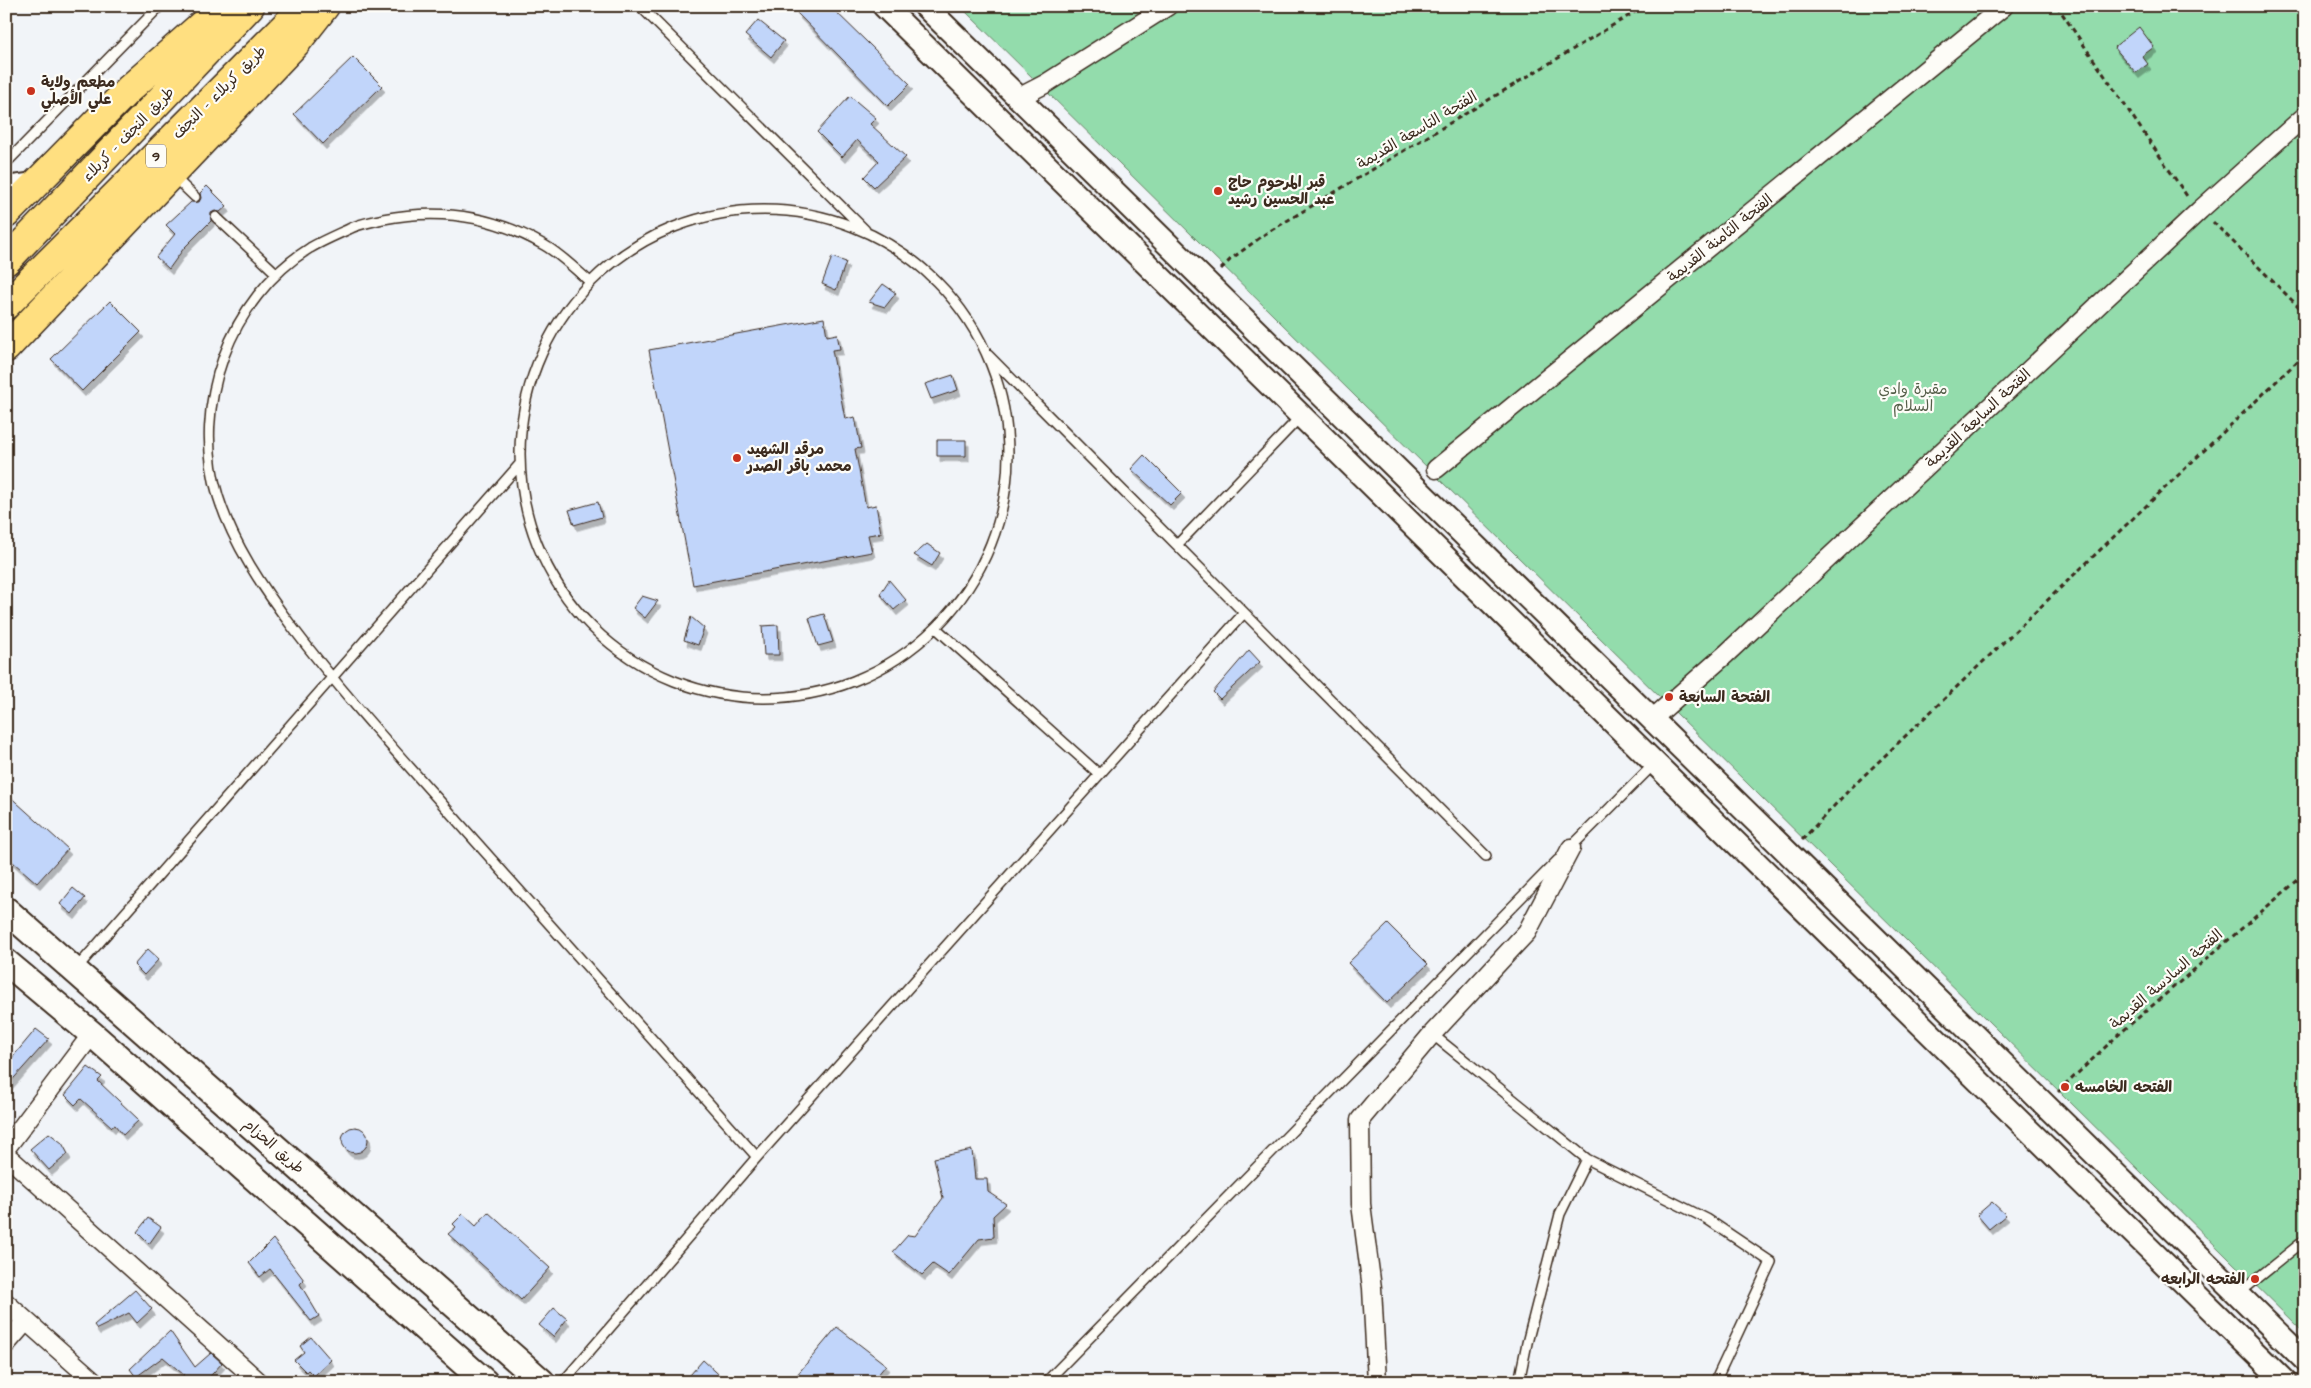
<svg xmlns="http://www.w3.org/2000/svg" width="2311" height="1388" viewBox="0 0 2311 1388" font-family="'Architects Daughter','Playpen Sans Arabic',sans-serif">
	<style>
		.green { fill: #93dcac; stroke: #678365 }
		.building { fill: #c1d5fa; stroke: #3b2a1e; filter: url(#shadow) }
		.lines { fill: none; stroke-linecap: round; stroke-linejoin: round }
		.service-casing { stroke: #3b2a1e; stroke-width: 12 }
		.minor-casing { stroke: #3b2a1e; stroke-width: 21 }
		.tertiary-casing { stroke: #3b2a1e; stroke-width: 26 }
		.secondary-casing { stroke: #3b2a1e; stroke-width: 29 }
		.trunk-casing { stroke: #3b2a1e; stroke-width: 31 }
		.path { stroke: #3b2a1e; stroke-width: 3; stroke-dasharray: 5 4; stroke-linecap: butt }
		.service { stroke: #fdfcf7; stroke-width: 9 }
		.minor { stroke: #fdfcf7; stroke-width: 18 }
		.tertiary { stroke: #fdfcf7; stroke-width: 22 }
		.secondary { stroke: #fdfcf7; stroke-width: 25 }
		.trunk { stroke: #ffdf80; stroke-width: 28 }
		.poi-dot { fill: #c8321e; stroke: #fdfcf7; stroke-width: 2 }
		.labels { text-anchor: middle; stroke-width: 4.5; stroke-linejoin: round; paint-order: stroke }
		.shield { fill: #fdfcf7; stroke: #75695f; stroke-width: 1 }
		.shield-label { font-size: 14px; font-weight: bold; fill: #3b2a1e }
		.poi-label { font-size: 15px; font-weight: bold; fill: #3b2a1e; stroke: #fdfcf7; text-anchor: start }
		.street-label { font-size: 15px; fill: #3b2a1e; stroke: #fdfcf7 }
		.park-label { font-size: 15px; fill: #555f49; stroke: #fdfcf7 }
	</style>
	<defs>
		<filter id="shadow"><feDropShadow dx="3" dy="5.5" stdDeviation="0" flood-color="#0004"/></filter>
	</defs>
	<rect width="100%" height="100%" fill="#f1f4f8"/>
	<filter id="ink" filterUnits="userSpaceOnUse"><feTurbulence type="fractalNoise" baseFrequency=".02" numOctaves="2"/><feDisplacementMap in="SourceGraphic" scale="10" xChannelSelector="R" yChannelSelector="G"/><feConvolveMatrix kernelMatrix="1 2 1 2 8 2 1 2 1" color-interpolation-filters="sRGB"/></filter>
	<g filter="url(#ink)">
		<!-- green -->
		<path class="green" d="M960 6H2305V1334Z"/>
		<!-- building -->
		<path class="building" d="M804 6H830L910 84 888 106 797 13Z
			M758 20 784 41 771 57 745 35Z
			M2139 27 2154 47 2142 56 2148 64 2136 73 2114 47Z
			M353 57 382 86 323 144 294 114Z
			M850 96 876 118 870 124 906 157 874 187 864 177 879 161 857 140 842 157 817 132Z
			M207 186 227 206 220 212 215 211 211 213V221L184 248 169 269 156 257 175 234 166 225 191 202H199L201 198 200 193Z
			M832 257 846 262 836 290 822 284Z
			M883 284 896 293 885 307 869 302Z
			M110 301 141 332 82 391 51 359Z
			M824 318 827 336 837 334 840 349 832 350 845 419 855 417 861 448 855 449 866 507 876 505 881 533 868 535 872 552 693 585 649 350Z
			M953 375 958 390 931 399 925 384Z
			M937 440H966V456H937Z
			M1144 455 1182 493 1170 505 1131 469Z
			M598 502 602 517 574 525 569 510Z
			M927 544 940 553 932 566 914 555Z
			M889 580 906 600 894 610 880 594Z
			M642 596 658 601 645 618 633 608Z
			M824 614 833 642 818 646 809 618Z
			M691 617 704 628 698 645 684 640Z
			M778 625 779 655H764L762 626Z
			M1249 650 1260 662 1220 699 1213 692Z
			M6 793 68 849 37 883 6 856Z
			M73 888 85 898 72 914 60 904Z
			M1388 924 1428 964 1387 1003 1348 963Z
			M148 949 159 959 144 975 134 965Z
			M36 1029 49 1039 6 1087V1065Z
			M88 1067 102 1077 98 1081 139 1120 123 1135 115 1125 112 1127 81 1099 75 1105 65 1095Z
			M342 1140a13 13 0 1 1 26 0a13 13 0 1 1-26 0Z
			M49 1133 62 1143 68 1154 49 1170 30 1149Z
			M972 1150 975 1179H987L988 1192 1006 1204 993 1216 994 1237 979 1239 949 1275 933 1264 922 1275 893 1252 908 1235 915 1236 943 1198 934 1158Z
			M1992 1202 2006 1215 1989 1229 1977 1215Z
			M488 1212 550 1268 521 1300 448 1234 456 1227 453 1224 463 1214 476 1226Z
			M148 1218 161 1227 149 1244 137 1232Z
			M273 1239 304 1280 300 1284 319 1316 311 1321 270 1269 260 1277 249 1263Z
			M135 1290 152 1309 137 1323 129 1313 97 1329 94 1325Z
			M554 1308 567 1319 553 1337 539 1325Z
			M837 1327 886 1365 872 1382H791Z
			M170 1331 195 1367 211 1353 222 1363 205 1382H177L184 1375 163 1357 136 1377 130 1369Z
			M311 1337 331 1360 314 1376 308 1370 306 1372 294 1360 304 1352 300 1346Z
			M703 1360 727 1382H684Z"/>
		<g class="lines">
			<!-- service casing -->
			<g class="service-casing">
				<path id="service" d="M640 6 865 230
					M6 163 160 6
					M174 177 195 197
					M520 454a244 244 0 1 1 488 0a244 244 0 1 1-488 0Z
					M216 217 277 274
					M589 281C575 269 560 254 544 245 494 216 439 208 383 219 372 222 360 223 349 229 336 235 322 241 310 248 229 298 191 406 218 496 233 544 263 588 293 628 343 694 398 754 453 816 555 929 656 1043 757 1157
					M988 355 1486 856
					M1177 545 1301 416
					M936 628 1099 774
					M1569 849 1655 763
					M75 970 519 465
					M1432 1034 1587 1159 1707 1219 1771 1262 1715 1382
					M2238 1294 2305 1240
					M563 1382 757 1157 1244 613
					M1046 1382 1558 860
					M1519 1382 1527 1343 1560 1214 1587 1159"/>
			</g>
			<!-- minor casing -->
			<g class="minor-casing">
				<path id="minor" d="M1020 97 1045 84 1168 6
					M1436 469 2004 6
					M1651 720 1726 654 2200 210 2305 116
					M6 1148 92 1034
					M6 1155 259 1382
					M6 1303 95 1382
					M6 1344 26 1321
					M1377 1382 1372 1288 1361 1204 1360 1120 1432 1034 1527 932 1571 848"/>
			</g>
			<!-- tertiary casing -->
			<g class="tertiary-casing">
				<path id="tertiary" d="M884 6 2285 1382
					M925 6 2305 1360
					M6 188 35 184"/>
			</g>
			<!-- secondary casing -->
			<g class="secondary-casing">
				<path id="secondary" d="M6 910 542 1382
					M6 962 92 1034 485 1382"/>
			</g>
			<!-- trunk casing -->
			<g class="trunk-casing">
				<path id="trunk" d="M6 214 129 89 223 6
					M6 261 250 6
					M6 305 305 6
					M6 348 296 43 325 6"/>
			</g>
			<!-- path -->
			<path class="path" d="M2057 6 2189 199
				M2213 222 2305 313
				M1221 269 1231 259 1265 234 1645 6
				M1802 840 1850 789 2305 354
				M2058 1092 2117 1036 2305 874"/>
			<!-- service -->
			<use href="#service" class="service"/>
			<!-- minor -->
			<use href="#minor" class="minor"/>
			<!-- tertiary -->
			<use href="#tertiary" class="tertiary"/>
			<!-- secondary -->
			<use href="#secondary" class="secondary"/>
			<!-- trunk -->
			<use href="#trunk" class="trunk"/>
		</g>
	</g>
	<!-- markers -->
	<g class="poi-dot">
		<circle cx="31" cy="91" r="5"/>
		<circle cx="1218" cy="191" r="5"/>
		<circle cx="737" cy="458" r="5"/>
		<circle cx="1669" cy="697" r="5"/>
		<circle cx="2065" cy="1087" r="5"/>
		<circle cx="2255" cy="1279" r="5"/>
	</g>
	<g class="labels">
		<!-- shield labels -->
		<rect class="shield" x="146" y="144.5" width="20" height="23" rx="4"/>
		<g class="shield-label">
			<text x="156" y="161">9</text>
		</g>
		<!-- poi labels -->
		<g class="poi-label">
			<text x="41" y="87">مطعم ولاية<tspan x="41" dy="17">علي الأصلي</tspan></text>
			<text x="1228" y="187">قبر المرحوم حاج<tspan x="1228" dy="17">عبد الحسين رشيد</tspan></text>
			<text x="747" y="454">مرقد الشهيد<tspan x="747" dy="17">محمد باقر الصدر</tspan></text>
			<text x="1679" y="702">الفتحة السابعة</text>
			<text x="2075" y="1092">الفتحه الخامسه</text>
			<text x="2245" y="1284" text-anchor="end">الفتحه الرابعه</text>
		</g>
		<!-- street labels -->
		<g class="street-label">
			<text transform="translate(219 92) rotate(-45)" y="5">طريق کربلاء - النجف</text>
			<text transform="translate(1417 130) rotate(-31)" y="5">الفتحة التاسعة القديمة</text>
			<text transform="translate(128 134) rotate(-46)" y="5">طريق النجف - کربلاء</text>
			<text transform="translate(1720 238) rotate(-39)" y="5">الفتحة الثامنة القديمة</text>
			<text transform="translate(1978 418) rotate(-43)" y="5">الفتحة السابعة القديمة</text>
			<text transform="translate(2166 979) rotate(-41)" y="5">الفتحة السادسة القديمة</text>
			<text transform="translate(274 1146) rotate(41)" y="5">طريق الحزام</text>
		</g>
		<!-- park labels -->
		<g class="park-label">
			<text x="1913" y="394">مقبرة وادي<tspan x="1913" dy="17">السلام</tspan></text>
		</g>
	</g>
	<!-- margin -->
	<rect width="2311" height="1388" fill="none" stroke="#fdfcf7" stroke-width="25"/>
	<rect x="12" y="12" width="2286" height="1363" fill="none" stroke="#3b2a1e" stroke-width="2" filter="url(#ink)"/>
</svg>
